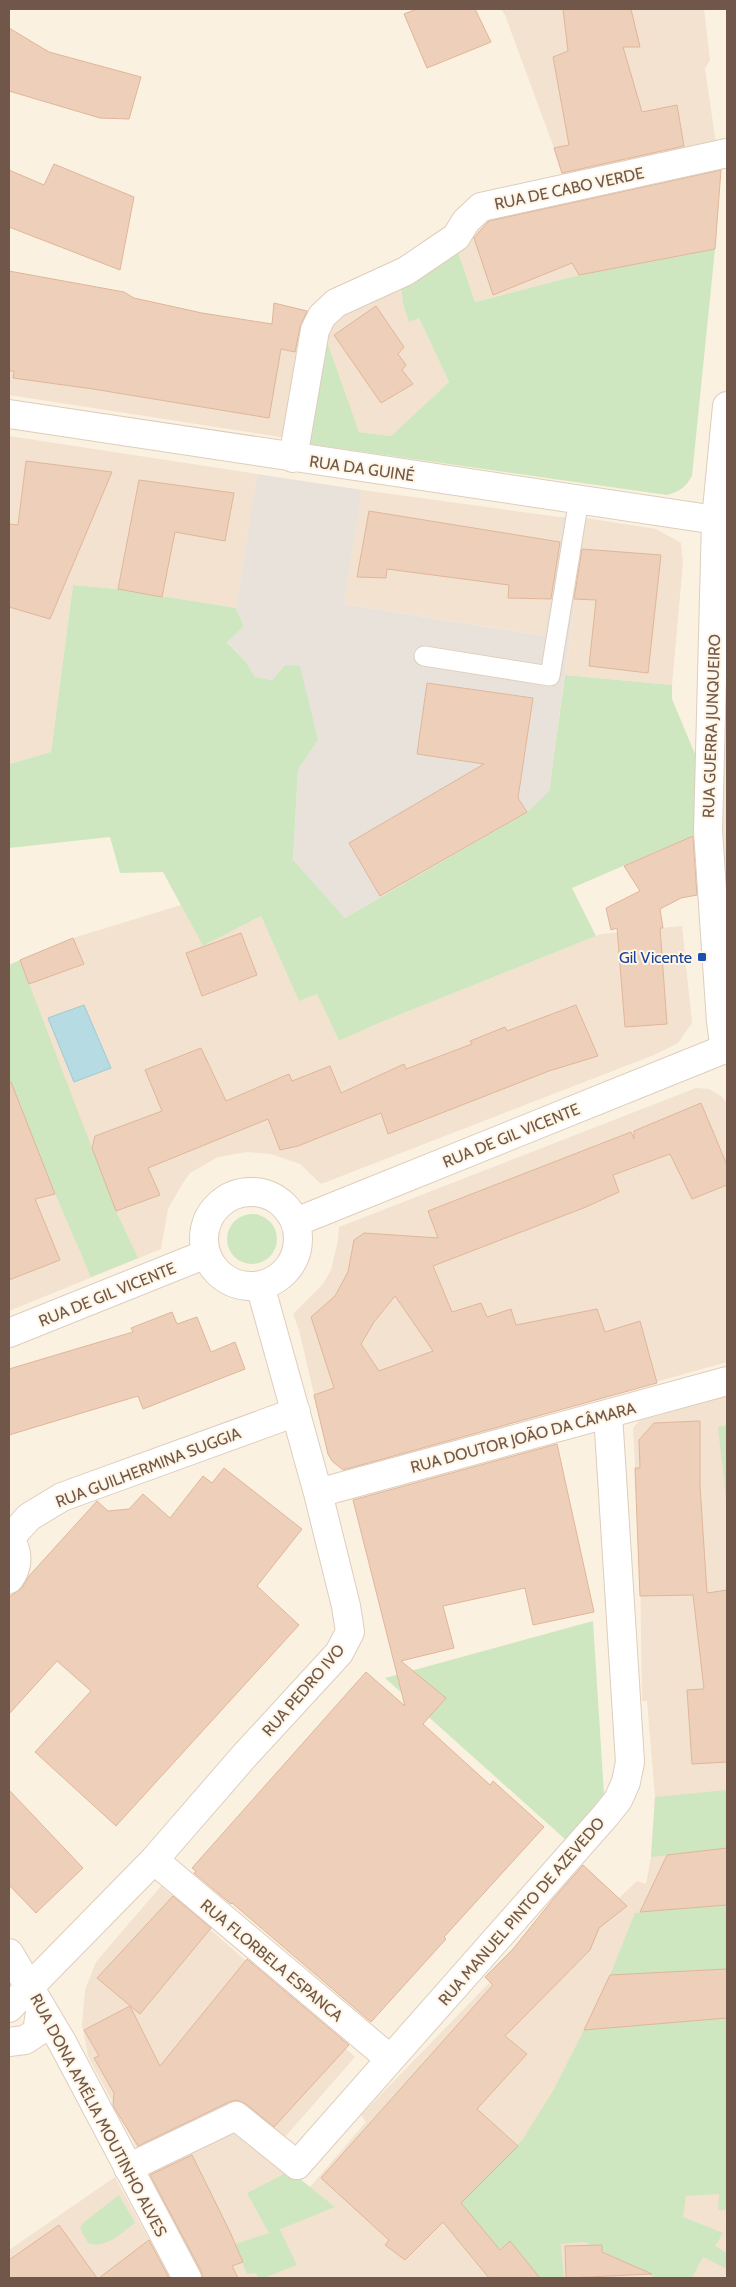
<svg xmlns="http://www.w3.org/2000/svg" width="736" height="2287" viewBox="0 0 736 2287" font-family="Cabin,sans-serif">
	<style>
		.residential { fill: #f2e2cf }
		.industrial { fill: #e9e2db }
		.green { fill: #cfe7c0 }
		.water { fill: #b6dbe2; stroke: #9dcad4 }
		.building { fill: #eecfb9; stroke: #e0b69a; fill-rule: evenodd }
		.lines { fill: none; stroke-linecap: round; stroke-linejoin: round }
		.service-casing { stroke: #decdbd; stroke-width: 21 }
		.pedestrian-casing { stroke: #decdbd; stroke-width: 30 }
		.minor-casing { stroke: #decdbd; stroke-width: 30 }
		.service { stroke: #fff; stroke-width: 19 }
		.pedestrian { stroke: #fff; stroke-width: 28 }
		.minor { stroke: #fff; stroke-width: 28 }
		.transit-dot { fill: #1a4fb4; stroke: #fef5e5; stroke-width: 2 }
		.labels { text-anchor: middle; stroke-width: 4; stroke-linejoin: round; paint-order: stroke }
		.street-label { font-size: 16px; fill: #705749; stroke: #fef5e5 }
		.transit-label { font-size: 16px; fill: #164399; stroke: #fef5e5; text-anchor: end }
	</style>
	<rect width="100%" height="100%" fill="#fbf1e0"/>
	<!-- residential -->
	<path class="residential" d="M501 9H704L710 60 705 69 717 150 563 180 554 148 505 15Z
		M574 197 558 213 579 275 475 302 456 246 491 215Z
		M9 272 202 313 258 322 272 323 274 303 308 311 299 352 287 438 9 395Z
		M401 285 409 321 419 318 449 382 391 436 359 432 326 338 330 328 342 313Z
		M9 436 257 474 236 608 118 589 73 585 51 752 9 764Z
		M362 490 559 517 562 520V528L546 636 344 604Z
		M586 518 656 529 681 543 683 562 672 685 565 675Z
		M727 669V901L717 831 723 705 726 697Z
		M181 905 203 946 261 916 299 1000 317 994 339 1041 379 1023 601 934 682 926 692 1023 678 1043 654 1055 321 1184 300 1164 271 1154 247 1152 218 1157 190 1173 181 1186 168 1209 161 1249 9 1311V965L73 938Z
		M696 1088 709 1089 721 1096 727 1103V1362L348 1469 339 1467 332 1461 328 1454 299 1330 293 1314 323 1284 331 1270 338 1240 339 1227Z
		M727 1396V2278H200L148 2171 231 2124 310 2187 366 2122 361 2115 490 1982 558 1893 583 1865 619 1898 637 1881 646 1884 651 1857 655 1797 647 1701H642L640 1562 633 1428 639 1421Z
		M161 1886 355 2057 284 2138 238 2103 140 2154 88 2056 82 2025 85 1990 96 1962Z
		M115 2177 170 2278H9V2250Z"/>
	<!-- industrial -->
	<path class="industrial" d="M257 474 362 490 344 604 545 636 562 528V520L559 517 586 518 549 791 527 812 345 918 293 861 298 770 318 740 285 665 272 680 255 677 246 662 227 641 244 626 236 608Z"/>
	<!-- green -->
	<path class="green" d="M456 246 475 302 579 275 715 249 692 476C686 487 679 492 667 495L308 444 326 338 359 432 391 436 449 382 419 318 409 322 403 303 401 285Z
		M73 585 118 589 236 608 244 626 227 642 246 662 255 677 272 680 285 665 300 666 318 740 298 770 293 860 345 918 527 812 549 791 565 675 672 685V699L700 766 697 834 572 888 596 936 379 1023 339 1041 317 994 299 1001 261 916 203 946 163 872 120 873 110 837 9 848V764L51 752Z
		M20 960 116 1211 138 1258 91 1277 39 1156 9 1079V965Z
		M227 1239a25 25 0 1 1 50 0a25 25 0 1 1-50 0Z
		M727 1425V1506L718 1427Z
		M593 1621 604 1794 566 1840 385 1678Z
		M727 1790V1848L651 1857 655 1797Z
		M727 1905V1969L610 1975 635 1913Z
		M727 2018V2210H718L719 2194 686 2196 683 2217 723 2233 715 2246 727 2253V2269L703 2257 692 2278H656L584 2242 561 2244 564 2278H532L534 2276 511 2247 492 2249 460 2204 523 2139 554 2089 584 2030Z
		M290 2171 335 2207 278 2230H280L297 2265 264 2278H258L256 2273 247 2274 235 2244 269 2233 247 2193Z
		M119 2195 135 2223C121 2233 105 2250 88 2243L80 2228 84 2222Z"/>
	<!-- water -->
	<path class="water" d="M84 1005 111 1068 74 1082 48 1018Z"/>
	<!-- building -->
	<path class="building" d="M417 9H475L491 42 427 68 404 14Z
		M563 9H631L640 47H623L642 112 677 105 684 146 562 173 554 148 569 145 553 57 568 51Z
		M9 28 49 52 141 77 129 119 100 118 9 91Z
		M54 164 134 197 120 270 9 227V170L44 185Z
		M721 170 715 249 579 275 572 263 493 295 474 238 489 221Z
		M9 271 124 292 134 298 202 313 272 324 274 303 307 311 300 327 295 352 281 349 269 418 93 389 13 378 14 371H9Z
		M376 306 404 347 398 354 406 365 402 370 413 384 381 403 334 335Z
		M26 461 112 472 50 619 9 607V524L18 525Z
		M139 480 234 493 225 541 175 532 162 597 118 589Z
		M369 511 560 542 551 599 508 598 509 585 387 569 386 578 357 577Z
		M582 549 661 555 648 673 589 666 596 600 574 599Z
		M427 683 533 698 518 798 527 812 380 896 349 843 484 764 417 754Z
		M693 836 697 895 681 898 660 909 663 928H660L667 1024 625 1027 617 928 611 930 606 908 640 891 624 866Z
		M241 933 257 975 202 996 186 953Z
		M73 938 84 964 29 984 20 960Z
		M576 1005 598 1056 549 1071 388 1134 381 1113 298 1146 280 1150 268 1119 148 1168 160 1195 116 1211 92 1148 95 1136 162 1111 145 1070 201 1048 226 1101 289 1074 292 1081 330 1066 341 1093 404 1064 406 1069 472 1044 470 1041 505 1027 507 1031Z
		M11 1082 55 1194 35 1199 60 1260 9 1280V1083Z
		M701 1103 727 1165V1185L692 1199 670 1154 613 1175 619 1192 586 1207 433 1266 452 1312 481 1303 487 1317 511 1309 516 1325 597 1309 605 1332 640 1321 657 1383 343 1470 332 1461 328 1454 314 1395 334 1388 311 1317 335 1296 348 1272 354 1240 364 1233 438 1238 428 1211 631 1132 634 1139V1131ZM395 1296 433 1351 379 1371 361 1344 374 1322Z
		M172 1312 177 1324 197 1317 211 1352 235 1342 245 1369 143 1409 138 1396 9 1435V1369L133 1332 131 1328Z
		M700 1421V1486L707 1593 727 1590V1762L692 1764 687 1690 704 1689 693 1595 640 1596 635 1468H640L639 1440 654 1423Z
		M557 1444 594 1612 533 1625 525 1588 443 1606 454 1648 401 1661 446 1698 423 1724 490 1785 493 1781 544 1827 444 1937 446 1939 371 2022 232 1903 231 1904 194 1873 196 1871 192 1868 366 1672 405 1706 353 1500Z
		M224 1468 302 1529 257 1586 299 1625 116 1826 35 1752 91 1691 57 1661 9 1714V1597L22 1588 29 1576 97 1501 108 1511 129 1509 143 1494 170 1518 203 1476 212 1483Z
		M9 1790 83 1868 36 1913 9 1885Z
		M727 1848V1905L640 1912 667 1855Z
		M583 1865 627 1906 599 1928 590 1950 505 2036 527 2054 477 2109 518 2146 461 2203 500 2250 510 2241 540 2278H489L443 2222 405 2260 385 2245 389 2240 321 2178 493 1985 485 1977 513 1949 554 1898Z
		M173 1896 211 1928 140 2014 97 1978Z
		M247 1959 349 2045 274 2127 246 2104 237 2100 229 2102 138 2146 113 2106 114 2093 94 2058 99 2056 84 2030 130 2006 160 2066Z
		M727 1969V2018L584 2030 610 1975Z
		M192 2155 230 2232 243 2262 232 2266 238 2278H203L201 2271 150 2175Z
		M59 2225 97 2278H9V2260Z
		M149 2240 169 2278H99Z
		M602 2245V2252L652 2274 566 2278 565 2246Z"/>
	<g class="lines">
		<!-- service casing -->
		<g class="service-casing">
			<path id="service" d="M424 656 550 676 579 499"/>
		</g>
		<!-- pedestrian casing -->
		<g class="pedestrian-casing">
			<path id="pedestrian" d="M128 2168 236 2116 297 2165"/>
		</g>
		<!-- minor casing -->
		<g class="minor-casing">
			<path id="minor" d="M727 406 716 520 708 831 721 1022 723 1036 727 1045
				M9 414 716 520
				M293 458 315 330 322 316 336 303 406 271 456 237 466 221 481 207 727 153
				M204 1239a47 47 0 1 1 94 0a47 47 0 1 1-94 0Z
				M296 1222 727 1048
				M9 1333 206 1254
				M318 1493 727 1381
				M9 1538C19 1552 19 1566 9 1579
				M9 1539 29 1517 62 1497 296 1412
				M154 1860 390 2059
				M9 1953 62 2042 187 2278
				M9 2008 154 1860 246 1754 339 1653 350 1632 346 1606 318 1493 260 1285
				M9 2042 25 2040 37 2032 41 2006
				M297 2165 606 1815 618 1800 626 1782 630 1762 608 1414"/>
		</g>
		<!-- service -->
		<use href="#service" class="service"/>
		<!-- pedestrian -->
		<use href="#pedestrian" class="pedestrian"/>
		<!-- minor -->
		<use href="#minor" class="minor"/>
	</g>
	<!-- markers -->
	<rect class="transit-dot" x="697" y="952" width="10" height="10" rx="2.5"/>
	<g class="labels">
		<!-- street labels -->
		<g class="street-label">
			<text transform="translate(569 188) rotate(-12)" y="6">RUA DE CABO VERDE</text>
			<text transform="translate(362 468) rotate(8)" y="6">RUA DA GUINÉ</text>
			<text transform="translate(711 726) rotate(-88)" y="6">RUA GUERRA JUNQUEIRO</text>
			<text transform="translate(511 1135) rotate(-22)" y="6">RUA DE GIL VICENTE</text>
			<text transform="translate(107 1294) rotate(-22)" y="6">RUA DE GIL VICENTE</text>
			<text transform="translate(523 1437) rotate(-15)" y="6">RUA DOUTOR JOÃO DA CÂMARA</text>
			<text transform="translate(148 1467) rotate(-21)" y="6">RUA GUILHERMINA SUGGIA</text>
			<text transform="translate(303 1690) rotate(-49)" y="6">RUA PEDRO IVO</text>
			<text transform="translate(521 1911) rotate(-49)" y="6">RUA MANUEL PINTO DE AZEVEDO</text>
			<text transform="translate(272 1960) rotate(40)" y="6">RUA FLORBELA ESPANCA</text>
			<text transform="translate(99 2115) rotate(62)" y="6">RUA DONA AMÉLIA MOUTINHO ALVES</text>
		</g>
		<!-- transit labels -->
		<g class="transit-label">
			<text x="692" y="963">Gil Vicente</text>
		</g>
	</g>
	<!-- border -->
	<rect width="736" height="2287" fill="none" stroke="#705749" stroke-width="20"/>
</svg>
